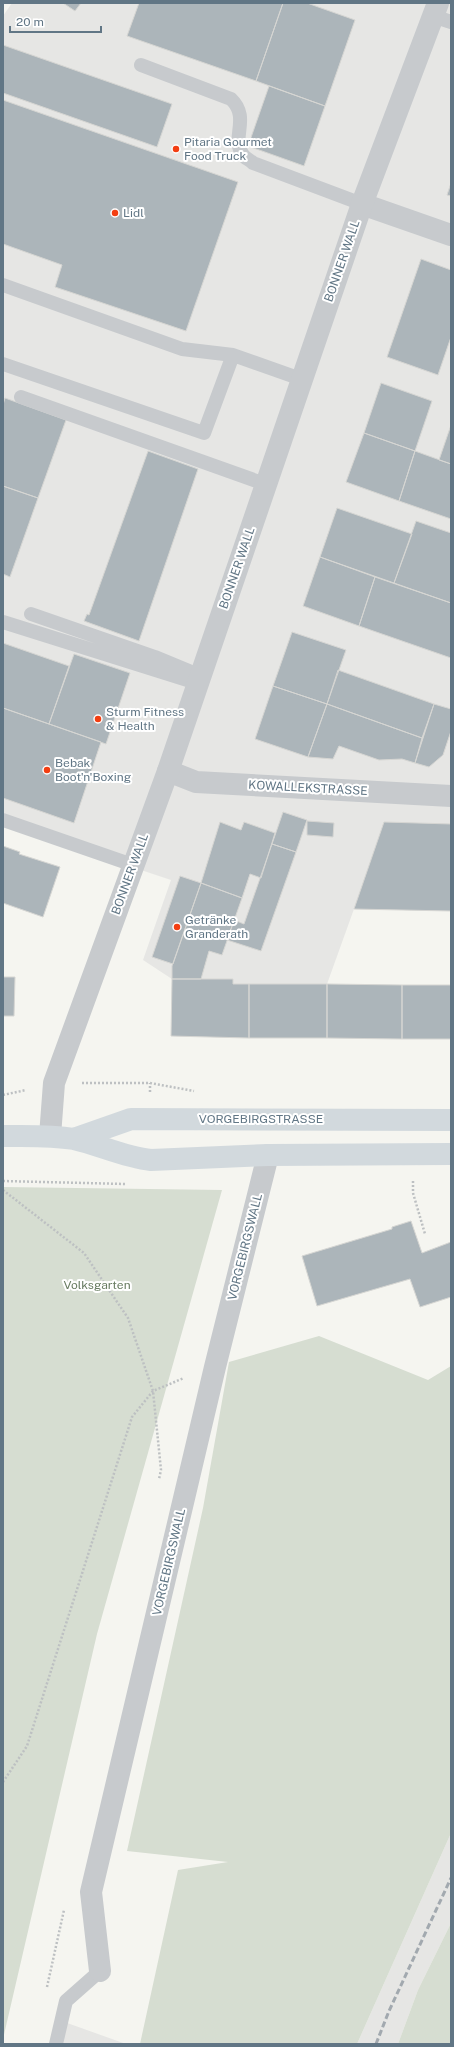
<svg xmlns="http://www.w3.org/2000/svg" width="454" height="2047" viewBox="0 0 454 2047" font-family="'Public Sans',sans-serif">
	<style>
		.built { fill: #e6e6e4 }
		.green { fill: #d6ddd1 }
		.building { fill: #acb5ba; stroke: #d6d6d3 }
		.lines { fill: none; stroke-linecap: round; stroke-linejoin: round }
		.path { stroke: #bdc0c2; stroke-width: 2.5; stroke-dasharray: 2 2; stroke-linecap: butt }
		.service { stroke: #c7cacd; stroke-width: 14 }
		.minor { stroke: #c7cacd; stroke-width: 22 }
		.tertiary { stroke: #c7cacd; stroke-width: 22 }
		.secondary { stroke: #d2d9dd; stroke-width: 22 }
		.rail { stroke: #a2a9af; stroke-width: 3; stroke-dasharray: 6 3; stroke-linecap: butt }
		.poi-dot { fill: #f33e12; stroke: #fff; stroke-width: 1.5 }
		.labels { text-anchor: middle; stroke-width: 4; stroke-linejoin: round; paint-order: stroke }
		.poi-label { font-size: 12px; fill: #617685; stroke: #fff; text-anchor: start }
		.street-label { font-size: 12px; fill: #617685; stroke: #fff }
		.park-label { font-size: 12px; fill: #677b60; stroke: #fff }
	</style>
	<rect width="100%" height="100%" fill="#f5f5f0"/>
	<!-- built -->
	<path class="built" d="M12 3H451V911L354 909 327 984H233L232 979H172L143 960 171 880 3 824V16Z
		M451 1833V1923L418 1990 398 2044H357Z
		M56 2019 126 2044H51Z"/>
	<!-- green -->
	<path class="green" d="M3 1187 222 1190 97 1634 3 2039Z
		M319 1336 428 1380 451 1366V1833L357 2044H140L178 1870 228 1862 127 1851 203 1508 229 1362Z
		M451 1923V2044H398L418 1990Z"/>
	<!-- building -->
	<path class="building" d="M63 3H81L75 11Z
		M139 3H283L256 81 127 36Z
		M283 3H307L355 20 325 106 256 81Z
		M3 45 172 104 157 147 3 93Z
		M269 86 325 106 304 166 248 146Z
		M3 100 238 182 186 331 55 287 62 265 3 244Z
		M451 183V196L447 195Z
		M421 259 451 270V337L438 375 387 357Z
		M381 383 432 401 415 451 364 433Z
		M5 398 66 420 38 498 3 486V405Z
		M451 425V464L439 460Z
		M364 433 415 451 399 501 346 482Z
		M148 451 198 469 139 641 84 621 87 614 89 615Z
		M415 451 451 464V519L399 501Z
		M3 486 38 498 10 577 3 574Z
		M337 508 412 534 394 583 320 557Z
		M416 521 451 533V603L394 583Z
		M320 557 375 577 359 626 303 606Z
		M375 577 451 603V658L359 626Z
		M292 632 346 650 327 704 273 686Z
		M3 643 69 666 49 724 3 708Z
		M74 654 130 673 106 744 49 724Z
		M338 670 434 704 422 738 327 704Z
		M273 686 327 704 308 757 255 739Z
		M327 704 422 738 415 763 402 759 379 760 339 746 333 759 308 757Z
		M434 704 451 709V731L443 755 429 767 415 763Z
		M3 708 101 742 74 823 3 798Z
		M283 812 307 820 296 852 272 844Z
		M307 821 334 823 333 837 307 835Z
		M220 822 241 830 244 822 275 833 261 878 250 874 242 898 201 883Z
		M384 822 451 824V911L354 909Z
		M272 844 296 852 261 951 227 940 234 920 244 924Z
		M3 846 20 852 19 854 60 867 43 917 3 903Z
		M180 876 201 883 173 964 152 957Z
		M201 883 242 898 222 955 209 951 201 979H172V966Z
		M3 977H15L14 1016H3Z
		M172 979H233V984H249V1038L171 1036Z
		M249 984H327V1038H249Z
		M327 984 402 985V1039L327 1038Z
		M402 985H451V1039H402Z
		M411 1221 422 1253 451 1242V1297L420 1307 410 1279 317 1306 302 1256 392 1229V1227Z"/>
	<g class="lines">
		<!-- path -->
		<path class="path" d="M82 1083H150L194 1091
			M150 1092V1083
			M3 1095 26 1090
			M3 1181 125 1184
			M413 1181V1193L425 1234
			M3 1190 84 1253 128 1318 153 1391 161 1470 159 1479
			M3 1782 27 1746 132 1417 153 1391 184 1378
			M47 1987 64 1910"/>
		<!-- service -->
		<path class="service" d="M433 16 451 22
			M141 65 231 99C251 118 230 139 243 155 245 158 250 160 253 163L362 204
			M3 285 182 349 233 355 301 379
			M3 364 204 433 233 355
			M21 397 265 484
			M31 614 155 657 196 674
			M3 622 197 683
			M3 820 133 865
			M56 2044 66 2001 100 1971"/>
		<!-- minor -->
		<path class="minor" d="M362 204 451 235
			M168 771 196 782 451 796
			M100 1971 91 1892 215 1367 268 1155"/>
		<!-- tertiary -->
		<path class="tertiary" d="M50 1136 54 1083 168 771 362 204 438 3"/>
		<!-- secondary -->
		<path class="secondary" d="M3 1136C27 1136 50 1135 74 1139 100 1145 124 1157 151 1160L268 1155 451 1154
			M74 1139 131 1119 451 1120"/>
		<!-- rail -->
		<path class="rail" d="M376 2044 389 2011 451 1878"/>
	</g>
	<!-- markers -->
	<g class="poi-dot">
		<circle cx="176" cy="149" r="4"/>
		<circle cx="115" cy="213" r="4"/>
		<circle cx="98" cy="719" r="4"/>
		<circle cx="47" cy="770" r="4"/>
		<circle cx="177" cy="927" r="4"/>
	</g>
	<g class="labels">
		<!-- poi labels -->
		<g class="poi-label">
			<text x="184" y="146">Pitaria Gourmet<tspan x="184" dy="14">Food Truck</tspan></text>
			<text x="123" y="217">Lidl</text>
			<text x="106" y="716">Sturm Fitness<tspan x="106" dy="14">&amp; Health</tspan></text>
			<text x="55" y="767">Bebak<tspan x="55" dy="14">Boot'n'Boxing</tspan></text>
			<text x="185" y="924">Getränke<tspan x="185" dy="14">Granderath</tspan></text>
		</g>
		<!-- street labels -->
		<g class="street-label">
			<text transform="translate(342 261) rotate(-71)" y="4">BONNER WALL</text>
			<text transform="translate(237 568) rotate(-71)" y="4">BONNER WALL</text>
			<text transform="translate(308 788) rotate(3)" y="4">KOWALLEKSTRASSE</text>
			<text transform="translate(130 874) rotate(-70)" y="4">BONNER WALL</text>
			<text x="261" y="1123">VORGEBIRGSTRASSE</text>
			<text transform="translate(245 1247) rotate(-76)" y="4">VORGEBIRGSWALL</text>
			<text transform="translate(169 1562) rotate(-77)" y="4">VORGEBIRGSWALL</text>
		</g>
		<!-- park labels -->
		<g class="park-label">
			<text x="97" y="1289">Volksgarten</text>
		</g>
	</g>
	<!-- border -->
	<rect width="454" height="2047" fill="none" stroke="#617685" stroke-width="8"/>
	<!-- scale -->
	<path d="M10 26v6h91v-6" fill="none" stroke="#617685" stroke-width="2"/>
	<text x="16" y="26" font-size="12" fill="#617685" stroke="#ffffff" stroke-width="3" paint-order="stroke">20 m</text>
</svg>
